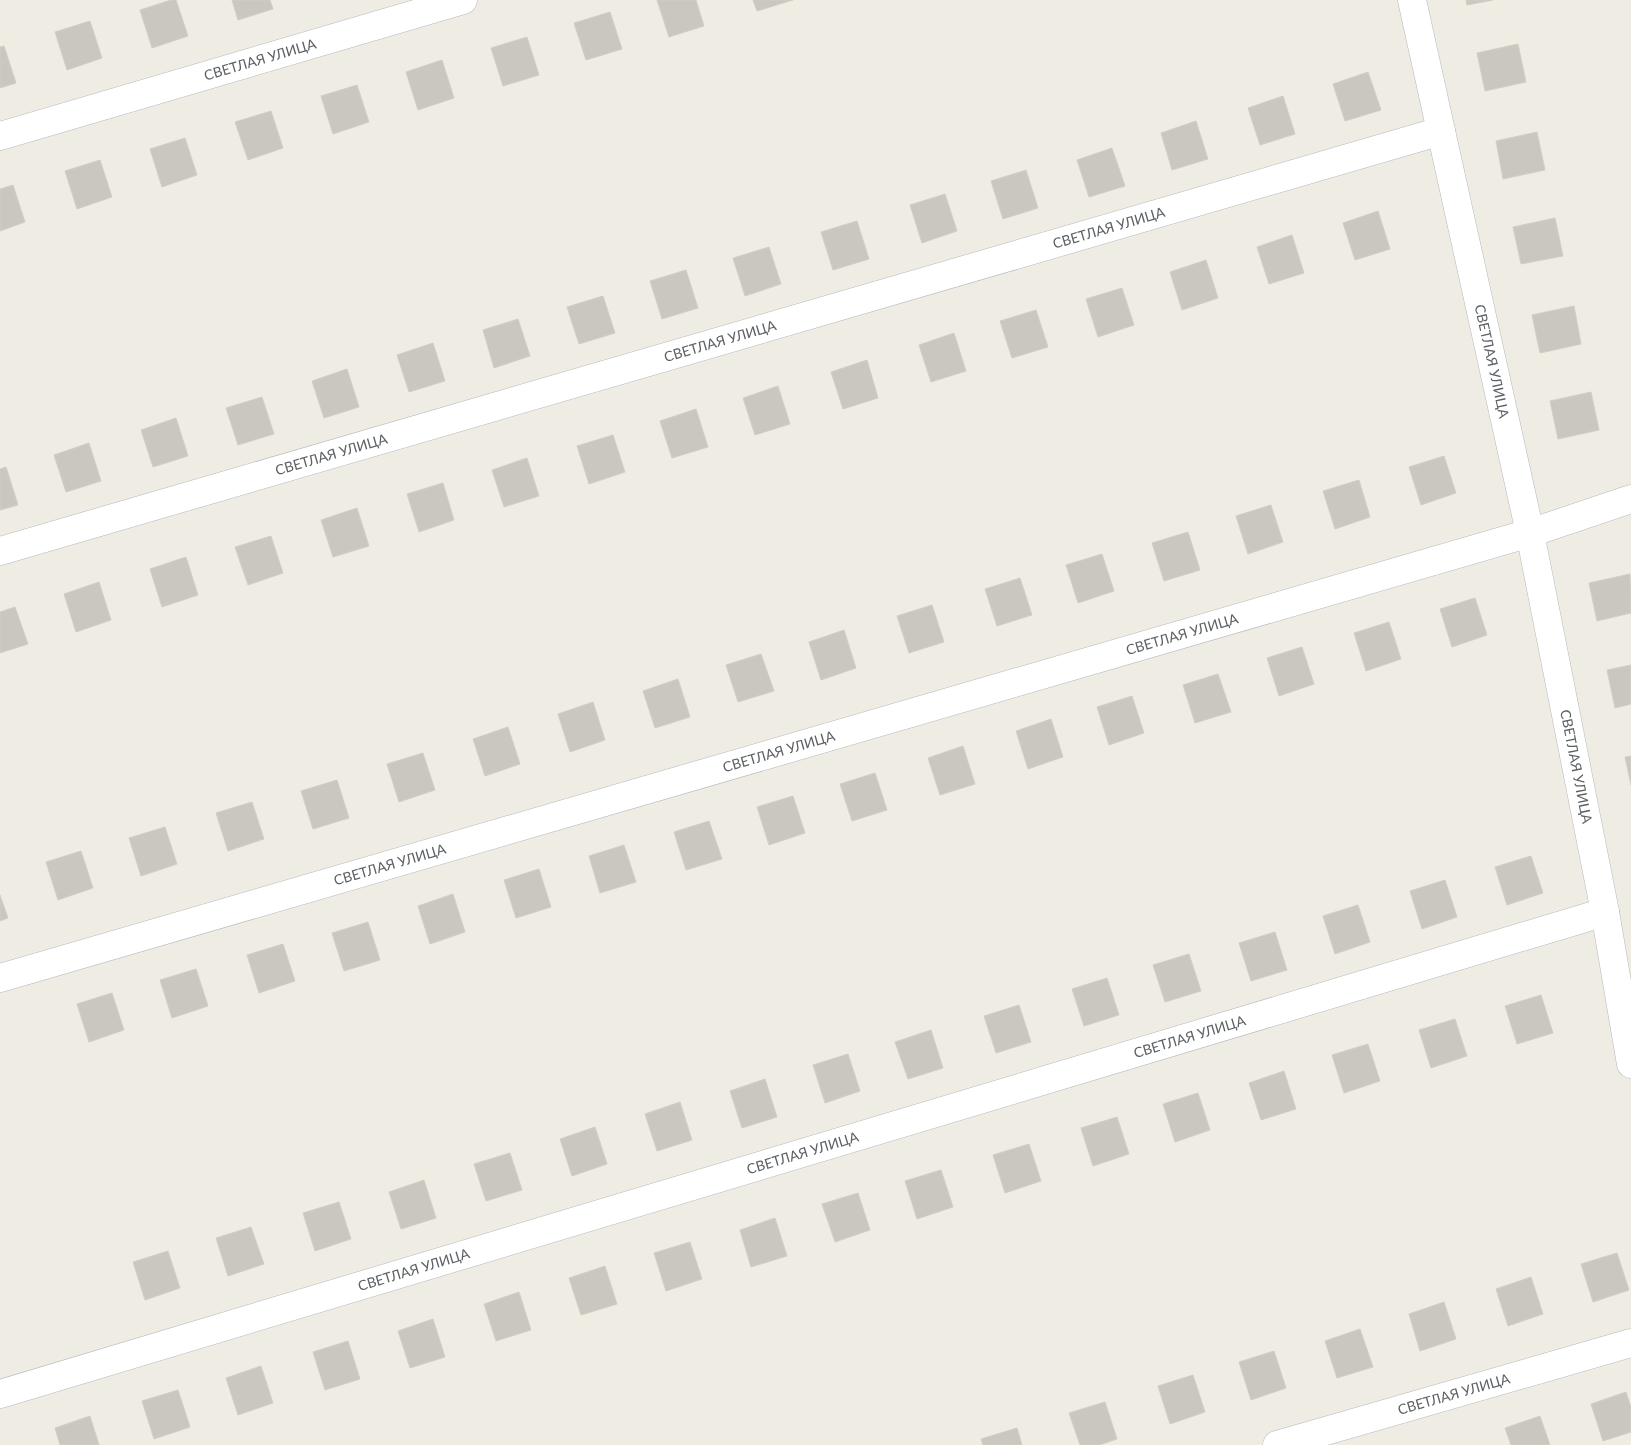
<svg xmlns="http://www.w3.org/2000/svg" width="1631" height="1445" viewBox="0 0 1631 1445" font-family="Lato,sans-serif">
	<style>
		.building { fill: #cac7c1; stroke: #d4cdc2 }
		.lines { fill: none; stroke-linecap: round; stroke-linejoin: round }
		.minor-casing { stroke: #b5b8bc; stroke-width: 29 }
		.minor { stroke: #fff; stroke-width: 28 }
		.labels { text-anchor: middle; stroke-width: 4.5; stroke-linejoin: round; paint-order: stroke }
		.street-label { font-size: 14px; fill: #5c6165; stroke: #fff }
	</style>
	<rect width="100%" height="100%" fill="#efece4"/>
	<!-- building -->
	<path class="building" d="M171 0H176L188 36 152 48 140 10Z
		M232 0H270L273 9 238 20Z
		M657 0H696L704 26 669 37Z
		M753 0H793L757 11Z
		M1466 0H1493L1467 5Z
		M610 12 622 49 586 60 574 23Z
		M90 21 102 58 67 70 55 32Z
		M527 37 539 75 503 86 491 48Z
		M1518 44 1526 82 1485 91 1477 53Z
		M4 46 16 83 0 88V47Z
		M442 60 454 98 418 110 406 72Z
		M1368 72 1381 110 1345 121 1333 84Z
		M357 85 369 122 333 134 321 96Z
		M1283 96 1295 134 1260 145 1248 108Z
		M271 111 283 148 248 160 235 122Z
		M1196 121 1208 159 1172 170 1161 133Z
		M1537 132 1545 170 1503 179 1496 141Z
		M185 138 197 175 162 187 150 149Z
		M1112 148 1125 186 1089 197 1077 160Z
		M100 160 112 197 77 209 65 171Z
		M1026 170 1038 208 1003 219 991 181Z
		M13 185 25 222 0 231V189Z
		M945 194 957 231 922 243 910 205Z
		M1378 211 1390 249 1355 260 1343 223Z
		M1555 218 1563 256 1521 264 1513 227Z
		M857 221 869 259 833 270 821 232Z
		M1292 235 1304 273 1269 284 1257 247Z
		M769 247 781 284 745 296 733 258Z
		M1206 260 1218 298 1182 310 1170 272Z
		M686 270 698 308 662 319 650 281Z
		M1122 288 1134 325 1098 337 1086 299Z
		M603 296 615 333 579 344 567 307Z
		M1574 306 1581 344 1540 353 1532 315Z
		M1036 310 1048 347 1012 358 1000 321Z
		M518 319 530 356 494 368 483 330Z
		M954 333 966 371 931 382 919 345Z
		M433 343 445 381 409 392 397 355Z
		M867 360 878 398 843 409 831 372Z
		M347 369 359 407 324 418 312 381Z
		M778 386 790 424 755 435 743 398Z
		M1591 392 1599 430 1558 439 1550 401Z
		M262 397 274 434 238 445 226 408Z
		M696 409 708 447 672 458 660 421Z
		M176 418 188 456 153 467 141 430Z
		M613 435 625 472 589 484 577 446Z
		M89 443 101 481 66 492 54 455Z
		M1444 456 1456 493 1421 505 1409 467Z
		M527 458 539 496 504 507 492 470Z
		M6 467 18 505 0 510V469Z
		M1359 480 1370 517 1335 529 1323 491Z
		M443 483 454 520 419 532 407 494Z
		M1271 505 1283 542 1248 554 1236 516Z
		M357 508 369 546 333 557 321 520Z
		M1188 532 1200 570 1164 581 1152 543Z
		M271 536 283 573 248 585 235 547Z
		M1102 554 1114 591 1078 603 1066 565Z
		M186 557 198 595 162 607 150 569Z
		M1630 574 1631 613 1597 621 1589 583Z
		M1020 578 1032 615 997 626 985 589Z
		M99 582 111 620 76 632 64 594Z
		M1475 598 1487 635 1452 647 1440 609Z
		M932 605 944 642 909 653 897 616Z
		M15 607 28 644 0 653V612Z
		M1389 622 1401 659 1366 671 1354 633Z
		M844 630 856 668 821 680 809 642Z
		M1302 647 1314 684 1279 696 1267 658Z
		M761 654 774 691 738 702 726 665Z
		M1631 665V704L1615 708 1607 670Z
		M1218 674 1231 712 1195 723 1183 685Z
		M678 679 690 717 655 728 643 691Z
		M1132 696 1144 733 1109 745 1097 707Z
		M593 702 605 740 570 752 558 714Z
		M1051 719 1063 757 1028 769 1016 731Z
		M508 727 520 764 485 776 473 739Z
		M963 746 975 784 940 795 928 758Z
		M423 753 435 790 399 802 387 764Z
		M1631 756V785L1625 757Z
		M875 773 887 810 852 821 840 784Z
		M337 780 349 818 313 829 301 791Z
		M793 796 805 833 769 845 757 807Z
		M252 802 264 839 228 851 216 813Z
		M709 821 722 859 686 870 674 832Z
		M165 827 177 864 141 876 129 838Z
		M624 845 636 882 600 893 589 856Z
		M81 851 93 888 58 900 46 862Z
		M1531 856 1543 893 1507 905 1495 867Z
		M539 869 551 907 516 918 504 880Z
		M1445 880 1457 917 1422 929 1410 891Z
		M453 894 465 932 430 944 418 906Z
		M0 895 8 918 0 921Z
		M1358 905 1370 942 1335 954 1323 916Z
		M368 922 380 960 344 971 332 933Z
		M1275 932 1287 970 1251 981 1239 943Z
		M283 944 295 981 259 993 247 955Z
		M1189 954 1201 991 1165 1002 1153 965Z
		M196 969 208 1006 172 1018 160 980Z
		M1107 978 1119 1015 1084 1026 1072 989Z
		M112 993 124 1030 89 1042 77 1004Z
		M1541 995 1553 1033 1517 1044 1505 1006Z
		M1019 1005 1031 1042 996 1053 984 1016Z
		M1455 1019 1467 1056 1431 1068 1419 1030Z
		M931 1030 943 1068 908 1079 895 1042Z
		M1368 1044 1380 1081 1344 1093 1332 1055Z
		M848 1054 860 1091 825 1103 813 1065Z
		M1284 1071 1296 1109 1261 1120 1249 1083Z
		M765 1079 777 1117 742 1128 730 1091Z
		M1198 1093 1210 1130 1175 1142 1163 1104Z
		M680 1102 692 1140 657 1151 645 1114Z
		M1117 1117 1129 1154 1093 1166 1081 1128Z
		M595 1127 607 1164 572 1176 560 1139Z
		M1029 1144 1041 1181 1005 1193 993 1155Z
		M510 1153 522 1190 486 1201 474 1164Z
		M941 1170 953 1207 917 1219 905 1181Z
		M424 1180 436 1218 401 1229 389 1192Z
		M858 1193 870 1230 835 1242 822 1204Z
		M339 1202 351 1239 315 1251 303 1213Z
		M775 1218 787 1256 751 1267 740 1230Z
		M251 1227 264 1264 228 1276 216 1238Z
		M690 1242 702 1279 666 1291 654 1253Z
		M168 1251 180 1288 145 1300 133 1262Z
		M1617 1253 1629 1290 1593 1302 1581 1264Z
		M605 1266 617 1304 581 1315 569 1278Z
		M1531 1277 1543 1314 1508 1326 1496 1289Z
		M519 1292 531 1330 496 1341 484 1304Z
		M1444 1302 1456 1339 1420 1351 1409 1314Z
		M433 1319 445 1357 410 1368 398 1331Z
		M1360 1329 1373 1367 1337 1378 1325 1341Z
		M348 1341 360 1379 325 1390 313 1352Z
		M1274 1351 1286 1388 1251 1400 1239 1362Z
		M261 1366 273 1403 238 1415 226 1378Z
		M1193 1375 1205 1412 1170 1424 1158 1386Z
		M178 1390 190 1427 154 1439 142 1401Z
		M1626 1392 1631 1407V1432L1603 1441 1591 1404Z
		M1105 1402 1117 1439 1099 1445H1080L1069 1413Z
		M90 1416 99 1445H60L55 1428Z
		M1540 1416 1550 1445H1511L1505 1428Z
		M1017 1428 1022 1445H983L981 1439Z"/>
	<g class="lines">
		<!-- minor casing -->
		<g class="minor-casing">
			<g id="minor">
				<path id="s1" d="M1412 0 1530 533 1605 912 1631 1064"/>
				<path id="s2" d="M0 136 463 0"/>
				<path id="s3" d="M0 551 1441 131"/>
				<path id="s4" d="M0 978 1530 533 1631 499"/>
				<path id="s5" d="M0 1394 1605 912"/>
				<path id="s6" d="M1277 1445 1631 1343"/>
			</g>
		</g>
		<!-- minor -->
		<use href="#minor" class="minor"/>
	</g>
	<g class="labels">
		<!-- street labels -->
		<g class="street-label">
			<text dy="5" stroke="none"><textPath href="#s2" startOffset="271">СВЕТЛАЯ УЛИЦА</textPath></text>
			<text dy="5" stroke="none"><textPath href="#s3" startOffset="1155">СВЕТЛАЯ УЛИЦА</textPath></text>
			<text dy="5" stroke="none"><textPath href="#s3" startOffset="750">СВЕТЛАЯ УЛИЦА</textPath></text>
			<text dy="5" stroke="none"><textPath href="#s1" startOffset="370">СВЕТЛАЯ УЛИЦА</textPath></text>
			<text dy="5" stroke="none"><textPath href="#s3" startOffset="345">СВЕТЛАЯ УЛИЦА</textPath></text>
			<text dy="5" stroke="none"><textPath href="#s4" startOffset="1231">СВЕТЛАЯ УЛИЦА</textPath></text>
			<text dy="5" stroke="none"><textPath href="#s4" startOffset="811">СВЕТЛАЯ УЛИЦА</textPath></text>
			<text dy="5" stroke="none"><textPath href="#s1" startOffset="784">СВЕТЛАЯ УЛИЦА</textPath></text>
			<text dy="5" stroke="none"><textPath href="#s4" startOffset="406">СВЕТЛАЯ УЛИЦА</textPath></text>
			<text dy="5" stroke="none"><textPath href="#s5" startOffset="1242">СВЕТЛАЯ УЛИЦА</textPath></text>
			<text dy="5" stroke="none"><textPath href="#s5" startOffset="838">СВЕТЛАЯ УЛИЦА</textPath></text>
			<text dy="5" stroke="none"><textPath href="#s5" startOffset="432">СВЕТЛАЯ УЛИЦА</textPath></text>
			<text dy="5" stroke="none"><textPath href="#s6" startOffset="184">СВЕТЛАЯ УЛИЦА</textPath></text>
		</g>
	</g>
</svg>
